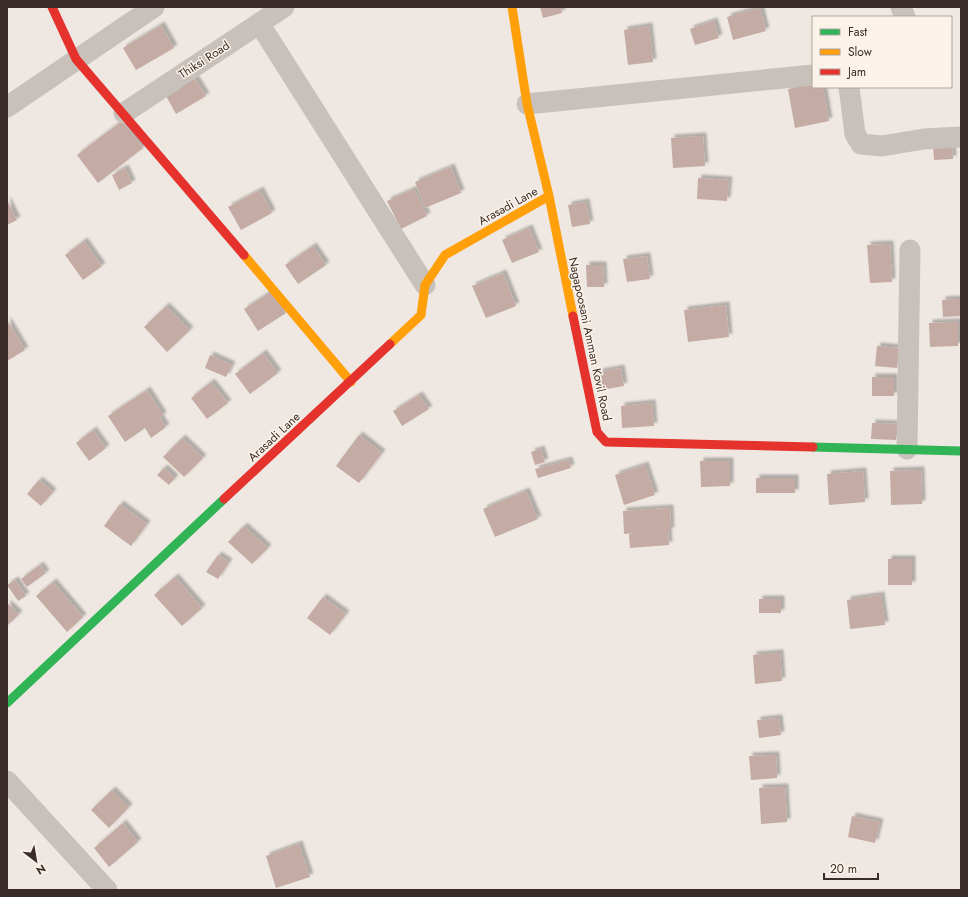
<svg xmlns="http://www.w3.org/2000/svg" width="968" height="897" viewBox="0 0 968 897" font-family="Jost,sans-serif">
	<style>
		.building { fill: #c4aba3; filter: url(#shadow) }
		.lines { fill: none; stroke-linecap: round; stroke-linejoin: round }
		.street { stroke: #c8c0bb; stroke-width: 21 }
		.fast { stroke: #30b455; stroke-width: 9 }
		.slow { stroke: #ff9f0a; stroke-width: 9 }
		.jam { stroke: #e5322d; stroke-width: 9 }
		.labels { text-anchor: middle; stroke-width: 3; stroke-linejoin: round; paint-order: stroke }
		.street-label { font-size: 12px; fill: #3a2d29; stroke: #fbf2ea }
	</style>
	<defs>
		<filter id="shadow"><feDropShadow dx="3.5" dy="-3.5" stdDeviation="1" flood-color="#0004"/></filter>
	</defs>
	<rect width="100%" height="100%" fill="#efe8e2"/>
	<!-- building -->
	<path class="building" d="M540 7H561L562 13 543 18Z
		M760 8 766 31 733 40 727 17Z
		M714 21 719 38 695 45 690 29Z
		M161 25 174 48 136 70 123 48Z
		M649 26 653 62 628 65 624 30Z
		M194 77 206 96 176 114 165 94Z
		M813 84V87H823L829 121 795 128 788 89Z
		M122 121 143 148 98 183 77 155Z
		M703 136 705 166 673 168 671 138Z
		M952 144 953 159 934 160 933 145Z
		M451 167 461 193 425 208 415 182Z
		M125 168 132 183 119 190 112 175Z
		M698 178 729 180 727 201 697 199Z
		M414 189 427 216 401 229 387 201Z
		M260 190 272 213 241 230 228 207Z
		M7 200 17 220 7 225Z
		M586 202 590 224 572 227 568 205Z
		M529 228 539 252 512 263 502 240Z
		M84 241 102 266 83 280 65 255Z
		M890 244 892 282 870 283 867 245Z
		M313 246 326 265 298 284 285 265Z
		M647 256 650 279 627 282 623 259Z
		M586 265H603L604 287H587Z
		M503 273 516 306 486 318 472 286Z
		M272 291 286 313 258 331 244 309Z
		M960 299 961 316 943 317 942 300Z
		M726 305 729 337 688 342 684 310Z
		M166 306 190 330 167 352 144 327Z
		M7 320 25 350 7 361Z
		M958 322V346L930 347 929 323Z
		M877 346 899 348 897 368 875 366Z
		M263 353 278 373 250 394 235 374Z
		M210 355 232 365 226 377 205 368Z
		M621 368 624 386 602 390 599 372Z
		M872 377H894V396H872Z
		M211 382 228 403 207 419 191 398Z
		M147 390 163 415 160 418 166 427 151 438 145 428 125 442 108 416Z
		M419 395 429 409 402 426 393 411Z
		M652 403 654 426 622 428 621 406Z
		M872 423 898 424 896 440 871 439Z
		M93 430 106 448 89 461 76 443Z
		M359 435 382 453 359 483 336 466Z
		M182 438 203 458 184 477 163 457Z
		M541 449 545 462 535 465 531 452Z
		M569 460 571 468 538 478 535 469Z
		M700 461H730V486L701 487Z
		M645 465 655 495 624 505 615 475Z
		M164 468 175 478 169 485 157 475Z
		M921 470 922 504 891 505 890 471Z
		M863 471 865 502 829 505 827 474Z
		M756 478H795V493H756Z
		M39 480 53 492 41 506 27 494Z
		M526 491 538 519 495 537 483 509Z
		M120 504 147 524 131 546 104 526Z
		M670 508 671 531H668L669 545 630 548 629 534 636 533 624 534 623 511Z
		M244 526 268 548 252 564 228 542Z
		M218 555 229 562 218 579 206 572Z
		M888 559H912V585H888Z
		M40 565 46 573 27 587 21 579Z
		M175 577 202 608 182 626 154 595Z
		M15 580 26 596 18 601 7 585Z
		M53 582 83 617 67 632 36 596Z
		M881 595 885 625 850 629 847 600Z
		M323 597 346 614 330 635 307 618Z
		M759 599H781V613H759Z
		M7 603 19 614 7 626Z
		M780 653 782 681 755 684 753 655Z
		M779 718 781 735 759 738 757 720Z
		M776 755 777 778 751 780 749 756Z
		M785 787 787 822 761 824 759 788Z
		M112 790 129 807 109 828 91 810Z
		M852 816 880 822 875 843 848 837Z
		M123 823 138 842 109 867 94 848Z
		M299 844 310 877 276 888 266 856Z"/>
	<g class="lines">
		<!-- street -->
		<path class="street" d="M901 7 905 17
			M259 23 425 285
			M849 87 855 134 861 144 882 146 924 139 961 137
			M527 104 813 75
			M7 107 154 7
			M124 113 284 7
			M907 449 910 250
			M7 781 107 890"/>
		<!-- fast -->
		<path class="fast" d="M813 447 961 451
			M7 703 224 499"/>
		<!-- slow -->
		<path class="slow" d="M512 7 527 104 549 196 573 316
			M244 255 351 382
			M390 344 421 315 425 285 445 255 549 196"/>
		<!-- jam -->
		<path class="jam" d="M52 7 76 59 244 255
			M573 316 597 432 606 442 813 447
			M224 499 390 344"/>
	</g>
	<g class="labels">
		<!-- street labels -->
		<g class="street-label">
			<text transform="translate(204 60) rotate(-33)" y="4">Thiksi Road</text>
			<text transform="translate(508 206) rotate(-29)" y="4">Arasadi Lane</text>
			<text transform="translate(590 339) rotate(78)" y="4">Nagapoosani Amman Kovil Road</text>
			<text transform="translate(274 437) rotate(-43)" y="4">Arasadi Lane</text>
		</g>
	</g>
	<!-- border -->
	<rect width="968" height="897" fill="none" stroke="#3a2d29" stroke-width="16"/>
	<!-- legend -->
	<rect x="812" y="16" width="140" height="72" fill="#fbf2ea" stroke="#aea39d"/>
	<rect x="820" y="29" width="20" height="6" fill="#30b455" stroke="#aea39d"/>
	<text x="848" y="36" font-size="12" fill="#3a2d29">Fast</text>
	<rect x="820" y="49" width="20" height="6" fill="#ff9f0a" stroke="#aea39d"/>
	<text x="848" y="56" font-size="12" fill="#3a2d29">Slow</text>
	<rect x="820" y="69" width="20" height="6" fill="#e5322d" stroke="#aea39d"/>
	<text x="848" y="76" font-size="12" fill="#3a2d29">Jam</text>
	<!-- north arrow -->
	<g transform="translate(36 861) rotate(149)" stroke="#fbf2ea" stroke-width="3" paint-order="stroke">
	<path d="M0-3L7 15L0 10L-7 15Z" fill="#3a2d29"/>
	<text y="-6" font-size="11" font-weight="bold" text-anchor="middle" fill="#3a2d29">N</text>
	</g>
	<!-- scale -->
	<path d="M824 873v6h54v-6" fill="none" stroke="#3a2d29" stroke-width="2"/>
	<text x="830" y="873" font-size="12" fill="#3a2d29" stroke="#fbf2ea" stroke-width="3" paint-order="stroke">20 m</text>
</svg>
